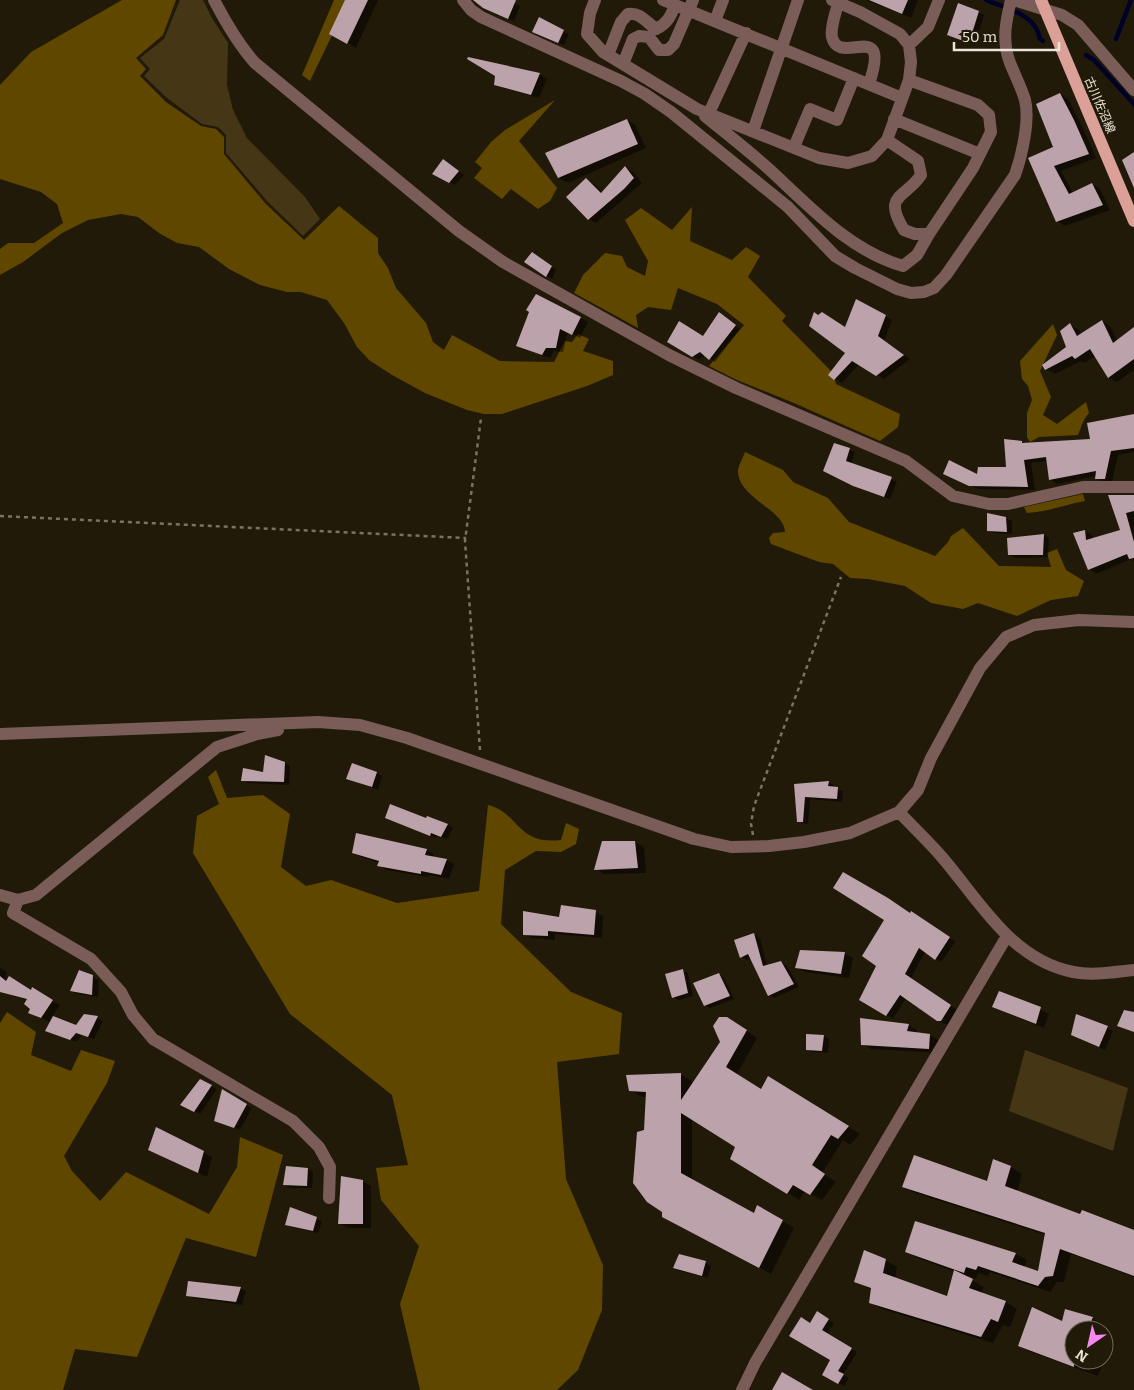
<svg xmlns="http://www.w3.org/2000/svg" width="1134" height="1390" viewBox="0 0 1134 1390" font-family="Bitter,'Noto Sans JP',serif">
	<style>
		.green { fill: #453615 }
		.forest { fill: #604700 }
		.shadow { fill: #0007 }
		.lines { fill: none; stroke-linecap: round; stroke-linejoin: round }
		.stream { stroke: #000128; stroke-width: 4.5 }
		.building { fill: #bca2ab }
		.path { stroke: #7a7364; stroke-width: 2.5; stroke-dasharray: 4 4; stroke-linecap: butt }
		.minor { stroke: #7a5d59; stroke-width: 12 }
		.major { stroke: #dba097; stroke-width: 12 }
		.labels { text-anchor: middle; stroke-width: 5; stroke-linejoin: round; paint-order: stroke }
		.street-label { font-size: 12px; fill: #ebe5da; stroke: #221a08 }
	</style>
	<rect width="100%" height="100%" fill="#221a08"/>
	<!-- green -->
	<path class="green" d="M180 0H203L212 18 228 43 227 85 233 110 247 138 305 197 320 219 303 236 267 201 226 153V135L218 127 202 124 167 98 144 76 150 69 140 58 164 39Z
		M1025 1050 1128 1088 1113 1151 1009 1111Z"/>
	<!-- forest -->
	<path class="forest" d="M122 0H176L163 35 136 58 146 69 140 76 166 102 201 126 216 129 224 137V154L265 203 304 240 339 206 378 238V253L388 268 396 288 426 323 433 342 444 350 452 335 500 361 554 362 565 341 572 342 578 334 589 339 583 351 613 361V375L587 386 502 414H484L467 410 425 393 392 375 369 360 357 347 344 323 327 300 301 292H287L260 285 229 269 199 247 177 243 159 233 138 217 121 214 88 220 62 233 23 262 0 275V249L8 243H34L63 223 57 204 41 192 0 179V85L31 52Z
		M334 0H349L310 81 302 75Z
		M555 100 519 141 557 188 550 201 538 209 511 189 502 199 474 178 482 168 475 162 491 142 505 130Z
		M692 207 690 241 732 260 746 247 760 256 748 277 786 316 782 321 833 373 836 384 900 414 898 427 880 441 794 403 737 380 709 366 744 325 717 304 678 288 671 310 648 307 636 315 638 328 574 293 583 275 605 253 622 256 627 267 645 276 648 261 625 220 641 208 672 230Z
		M1053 324 1057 335 1040 371 1051 397 1043 415 1057 424 1086 402 1089 413C1081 423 1083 424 1078 435L1039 437 1030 442 1027 437V413L1032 400 1028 386 1022 379 1020 361Z
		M745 452 783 470 793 482 828 498 849 522 935 556 948 542 951 536 963 528 999 566 1051 567 1047 553 1057 549 1066 570 1084 581 1078 596 1051 600 1017 616 978 603 963 609 931 603 905 586 868 579 850 578 833 564 819 562 771 544 769 538 773 533 785 532C785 510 738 498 738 471 738 466 743 458 745 452Z
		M1083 494 1085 501C1064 505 1047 512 1027 513L1024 507Z
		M216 770 227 798 263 795 290 814 281 867 306 886 331 880 397 903 479 891 488 805C520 813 516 845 561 840L566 823 579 829 576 844 561 852 536 851 505 870 501 924 571 992 622 1013 619 1054 557 1062 566 1179 603 1265 602 1310 578 1370 557 1390H420L400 1304 419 1246 381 1200 376 1168 408 1165 392 1095 290 1014 193 853 197 816 219 804 208 777Z
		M7 1012 36 1032 31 1055 71 1071 81 1050 115 1061 107 1083 64 1156 72 1171 100 1201 126 1172 209 1214 237 1167 240 1137 283 1155 256 1257 186 1238 137 1357 75 1349 63 1390H0V1023Z"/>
	<!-- shadow -->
	<path class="shadow" d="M347 0H378L356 48 331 33Z
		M480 0H507L520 6 514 21 484 7Z
		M866 0H918L911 18Z
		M978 12 984 15 975 45 948 35Z
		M564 32 569 34 564 45 559 43Z
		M539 74 547 79 539 98 503 88 495 84Z
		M1060 94 1068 99 1082 126 1096 158 1061 171 1073 193 1092 184 1100 189 1110 210 1065 226 1057 221 1030 159 1055 148Z
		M627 120 635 125 646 148 568 183 559 178Z
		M448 163 464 175 455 185 434 174Z
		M625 168 633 172 642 183 596 223 588 219 586 179 594 184 603 193Z
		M538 257 556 270 552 279 546 275Z
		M536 296 588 322 580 338 568 331 563 352 554 351 550 358 525 349 518 345Z
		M857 301 892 320 884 341 910 359 884 379 859 364 842 383 835 379 846 352 845 329Z
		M725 317 740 329 715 362 706 355 699 360 669 341 704 337Z
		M1102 321 1110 326 1117 341 1134 332V370L1117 382 1109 378 1095 356 1085 363 1081 361 1055 374 1046 369 1067 347 1070 325 1079 330 1081 334Z
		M1134 416V452L1118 455 1112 482H1104L1096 478 1097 476 1057 484 1050 479 1048 461 1031 463 1035 490 978 489 952 478 978 476 1007 469 1021 442 1025 444 1091 440Z
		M835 445 855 452 851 464 897 482 890 499 860 489 830 474Z
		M1110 496H1134V561L1131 559 1096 574 1089 569 1085 531 1092 535V540L1121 531Z
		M1006 518 1012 521V534L994 533 988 530Z
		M1044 535 1049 538 1048 557 1015 558 1009 555Z
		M285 763 290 766 289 785 248 783 243 780 264 774Z
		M376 773 382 776 378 790 348 778Z
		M828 782 834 785 833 788 843 791 842 802 810 799 808 824H804L798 821 795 785Z
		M387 818 427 820 448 825 453 828 447 839 436 836V838Z
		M635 842 644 847 646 873 604 874 596 869Z
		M426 850 434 854 433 858 446 860 454 864 449 879 429 875 428 877 386 870 379 865 380 863 361 857 354 853Z
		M595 912 603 916 602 938 555 934V940L532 938 524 934 560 918Z
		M918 916 955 942 941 962 925 952 911 978 957 1010 948 1024H944L937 1020 906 998 893 1019 861 999Z
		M754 934 760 938 767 966 781 962 787 966 799 987 774 998 769 995 752 958 747 960 742 957Z
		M844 953 853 958 849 978 805 972 797 968Z
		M0 968 7 972 5 976 31 991 32 989 60 1005 52 1017 76 1027 97 1018 103 1021 94 1039 82 1035 76 1042 47 1031 51 1022 38 1017 27 1000 13 996 0 989Z
		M683 970 688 973 693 996 679 1000 673 997Z
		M80 972 99 980 98 997 77 994 72 991Z
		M719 974 724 978 734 999 710 1008 705 1005Z
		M1000 993 1049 1014 1044 1028 1002 1011Z
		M1077 1016 1113 1031 1105 1050 1078 1038Z
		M739 1025 757 1038 737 1074 761 1090 780 1085 860 1134 850 1145 843 1140 822 1173 836 1182 822 1200 805 1191 799 1200 732 1158 737 1146 692 1119V1181L754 1214 758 1206 794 1228 771 1274 676 1224 646 1131 647 1097H642L630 1090 680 1074 692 1081V1086Z
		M908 1025 917 1030 916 1034 929 1035 938 1040 937 1053 871 1049 862 1044Z
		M823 1036 829 1039 828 1053 812 1052 807 1049Z
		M200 1080 217 1089 200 1114 182 1104Z
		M222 1091 252 1108 240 1130 215 1121Z
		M203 1152 212 1157 207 1177 159 1154Z
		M994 1161 1011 1167 1022 1174 1017 1192 1081 1215 1134 1232V1277L1071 1254 1064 1282H1057L1050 1292 990 1272 988 1276 978 1273 976 1279 969 1276 968 1278 984 1287 981 1293 1006 1302 1017 1309 1010 1327 1003 1325 993 1343 882 1309 870 1302 872 1290 856 1281 885 1260 897 1267 895 1279 948 1298 955 1272 918 1258 907 1251 1016 1254 1027 1260 1024 1267 1039 1273 1046 1235 915 1193 903 1187 988 1183Z
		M308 1169 313 1172 312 1188H290L284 1184Z
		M362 1181 371 1186V1228H348L339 1223Z
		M316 1218 322 1222 318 1233 291 1227 286 1224Z
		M679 1255 706 1263 711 1266 708 1278 680 1271 675 1268Z
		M240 1288 246 1291 242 1305 193 1298 188 1295Z
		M817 1313 834 1323 827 1334 857 1352 843 1375 849 1378 844 1386 823 1374 832 1359 810 1325Z
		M1092 1318 1104 1325 1102 1330H1074V1360H1104L1098 1376 1031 1352 1020 1346 1063 1323Z
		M1104 1337 1110 1341 1104 1359Z"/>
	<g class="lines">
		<!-- stream -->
		<path class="stream" d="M986 0C1007 9 1035 13 1040 39L1043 41
			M1116 39 1131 0
			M1086 55 1094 60 1134 104"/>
	</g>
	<!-- building -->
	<path class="building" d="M345 0H368L347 44 329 34Z
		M473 0H516L508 19 483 8Z
		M869 0H908L902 14Z
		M958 3 979 11 969 43 947 35Z
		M539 17 564 30 558 43 532 32Z
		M468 57 540 73 531 95 494 85 495 76 467 59Z
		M1060 93 1074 120 1089 154 1054 166 1069 194 1092 183 1103 205 1056 222 1028 158 1053 147 1036 104Z
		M627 119 638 144 558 178 545 153Z
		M1134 152V188L1122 160Z
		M443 159 459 171 449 183 432 174Z
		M625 166 634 178 624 189 588 220 566 197 586 178 601 193Z
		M532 252 552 266 546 277 524 262Z
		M536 294 581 317 572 335 560 329 556 348H546L542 355 516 346 529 312 526 310Z
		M856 299 886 315 878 336 904 355 876 376 852 361 834 380 828 375 845 353 809 326 814 312 818 315 822 312 845 327Z
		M719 312 736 325 709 360 700 352 692 357 667 342 679 321 703 336Z
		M1102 320 1113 343 1134 327V359L1108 378 1090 349 1075 359 1072 356 1045 370 1042 365 1066 347 1060 331 1070 323 1077 336Z
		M1134 414V448L1111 451 1105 479H1095L1096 471 1049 480 1046 457 1024 460 1028 487 969 486 943 474 949 460 977 474 978 467H1006L1004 439 1022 441V443L1090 439 1087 423Z
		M834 443 850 448 846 461 892 477 884 497 853 486 823 471Z
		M1108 495H1134V511L1126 513 1134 542V558L1129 559 1127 554 1088 570 1073 533 1085 530 1086 540 1120 530Z
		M987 513 1006 517 1007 532 987 531Z
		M1044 534 1043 555H1008L1007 538Z
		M265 755 285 762 284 782 241 781 243 768 263 772Z
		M352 763 377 772 372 787 346 779Z
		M829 781 828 786 838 787 837 799 805 797 803 822H797L794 784Z
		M390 804 426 818 427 816 448 824 441 837 431 833 430 836 385 818Z
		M356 833 427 849 425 855 447 859 441 875 421 871V874L377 866 379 861 352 853Z
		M602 841H635L638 868 594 870Z
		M843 872 888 898 910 913 911 911 950 937 935 960 919 948 905 974 951 1005 941 1021H937L900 995 886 1016 859 1000 876 966 862 956 884 920 833 888Z
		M561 905 596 910 594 935 548 931V936L523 935V911L559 917Z
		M754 933 763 966 781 961 794 984 768 996 748 954 740 958 734 940Z
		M800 950 845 952 841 974 795 968Z
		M683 969 688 993 672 998 665 974Z
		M79 970 93 975 92 995 70 991Z
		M719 973 730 996 704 1006 693 983Z
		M0 976 6 981 9 976 31 990 32 987 53 1000 41 1018 28 1013 30 1009 24 1004 27 999 0 992Z
		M999 991 1041 1007 1036 1024 992 1007Z
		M1124 1010 1134 1012V1032L1117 1026Z
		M84 1014 98 1016 88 1037 76 1033 70 1040 45 1031 53 1016 76 1025Z
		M1076 1014 1108 1026 1099 1047 1071 1035Z
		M719 1017H727L747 1030 726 1067 761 1089 768 1076 849 1126 838 1139 831 1135 812 1165 825 1174 810 1195 793 1185 787 1194 730 1159 735 1147 681 1113V1173L754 1213 757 1205 783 1220 759 1268 662 1217V1212L647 1202 633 1183 637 1132 644 1130 646 1092 629 1091 626 1075 681 1073V1100L720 1042 713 1026Z
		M860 1018 909 1024 907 1031 930 1034 929 1049 861 1045Z
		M806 1034 824 1035 822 1051 806 1050Z
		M200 1079 212 1085 194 1112 180 1105Z
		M222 1089 247 1104 234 1128 214 1121Z
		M156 1127 204 1151 198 1173 148 1150Z
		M914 1155 987 1181 993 1159 1011 1166 1005 1186 1080 1214 1082 1210 1134 1230V1276L1060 1249 1053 1276 1045 1277 1038 1286 978 1266 976 1270 966 1267 964 1273 905 1252 915 1221 1016 1253 1012 1262 1038 1271 1045 1233 902 1187Z
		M286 1166 308 1168 307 1186 283 1185Z
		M341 1176 363 1180V1224H338Z
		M290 1207 317 1217 313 1231 285 1225Z
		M864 1250 886 1259 883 1273 947 1296 954 1270 973 1279 969 1288 1006 1301 998 1322 991 1319 981 1337 869 1303 871 1288 854 1282Z
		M679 1254 706 1261 702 1276 673 1268Z
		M188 1281 241 1287 236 1302 186 1296Z
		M1032 1307 1062 1321 1065 1309 1093 1317 1088 1330H1074V1367L1018 1346Z
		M817 1311 829 1319 822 1330 852 1348 838 1371 844 1374 838 1384 822 1375 830 1360 789 1336 801 1317 810 1323Z
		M782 1372 813 1390H772Z"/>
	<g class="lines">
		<!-- path -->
		<path class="path" d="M0 516 466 538
			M480 750 465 541 481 418
			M753 835 751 824 754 806 841 577"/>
		<!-- minor -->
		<path class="minor" d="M214 0C226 23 238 44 255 63L459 231 503 262 669 355 736 388 906 461 953 496 989 504H1008L1083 487H1134
			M463 0 471 10 481 17 621 81 645 94 671 112 788 207 835 256 855 268 897 289 911 293 924 292 934 288 946 275 1015 175C1022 155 1030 120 1025 100 1021 86 1014 74 1009 60 1002 39 1006 21 1011 0
			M595 0 590 13 587 34 603 52 608 55 697 109 819 158 848 163 872 156 887 140 909 80 911 62 909 45 900 34 860 12 832 0
			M663 0 902 98
			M1014 0 1062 15 1078 25 1134 90
			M838 3C836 13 830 27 832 37 839 68 892 16 869 84
			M715 21 723 0
			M909 45 928 27 939 0
			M608 55 621 22 628 14C640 12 646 22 656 29 667 24 671 16 675 5
			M623 64 633 39 639 36 649 37 659 50H668L674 44 693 0
			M709 113 746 33
			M705 116C727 134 749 151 770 170 810 207 850 251 903 266L917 255 929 234 973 168 991 132 989 115 978 105 909 80
			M894 119 980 154
			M753 131 798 0
			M887 140 918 161 921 175C905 199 882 194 904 230L915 234H929
			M794 147 810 109 837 120 854 78
			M0 734 318 722 360 725 407 738 694 839 731 847 769 846 804 842 850 833 899 812 918 790 931 758 980 668 1006 637 1034 625 1079 620 1134 622
			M899 812C913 827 928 841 941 856 979 900 1011 960 1073 972 1093 976 1114 972 1134 970
			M0 895 18 900 36 895 217 747 257 734 278 730
			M18 900 13 913 91 959 121 992 133 1015 153 1039 293 1121 319 1147 330 1167 329 1198
			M742 1390 755 1363 1007 936"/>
		<!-- major -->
		<path class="major" d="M1041 0 1134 221"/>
	</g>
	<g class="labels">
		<!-- street labels -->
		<g class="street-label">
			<text transform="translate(1100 105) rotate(67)" y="4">古川佐沼線</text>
		</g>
	</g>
	<!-- north arrow -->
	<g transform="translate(1089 1345) rotate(214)"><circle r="24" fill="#221a08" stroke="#726b5c"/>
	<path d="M0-4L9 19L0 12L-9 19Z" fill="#f689ee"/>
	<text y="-8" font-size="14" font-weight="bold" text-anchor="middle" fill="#ebe5da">N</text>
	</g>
	<!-- scale -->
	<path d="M954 42v8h105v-8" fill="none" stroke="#ebe5da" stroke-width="2.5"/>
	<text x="962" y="42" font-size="15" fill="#ebe5da" stroke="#221a08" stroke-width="4" paint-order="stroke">50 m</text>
</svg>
